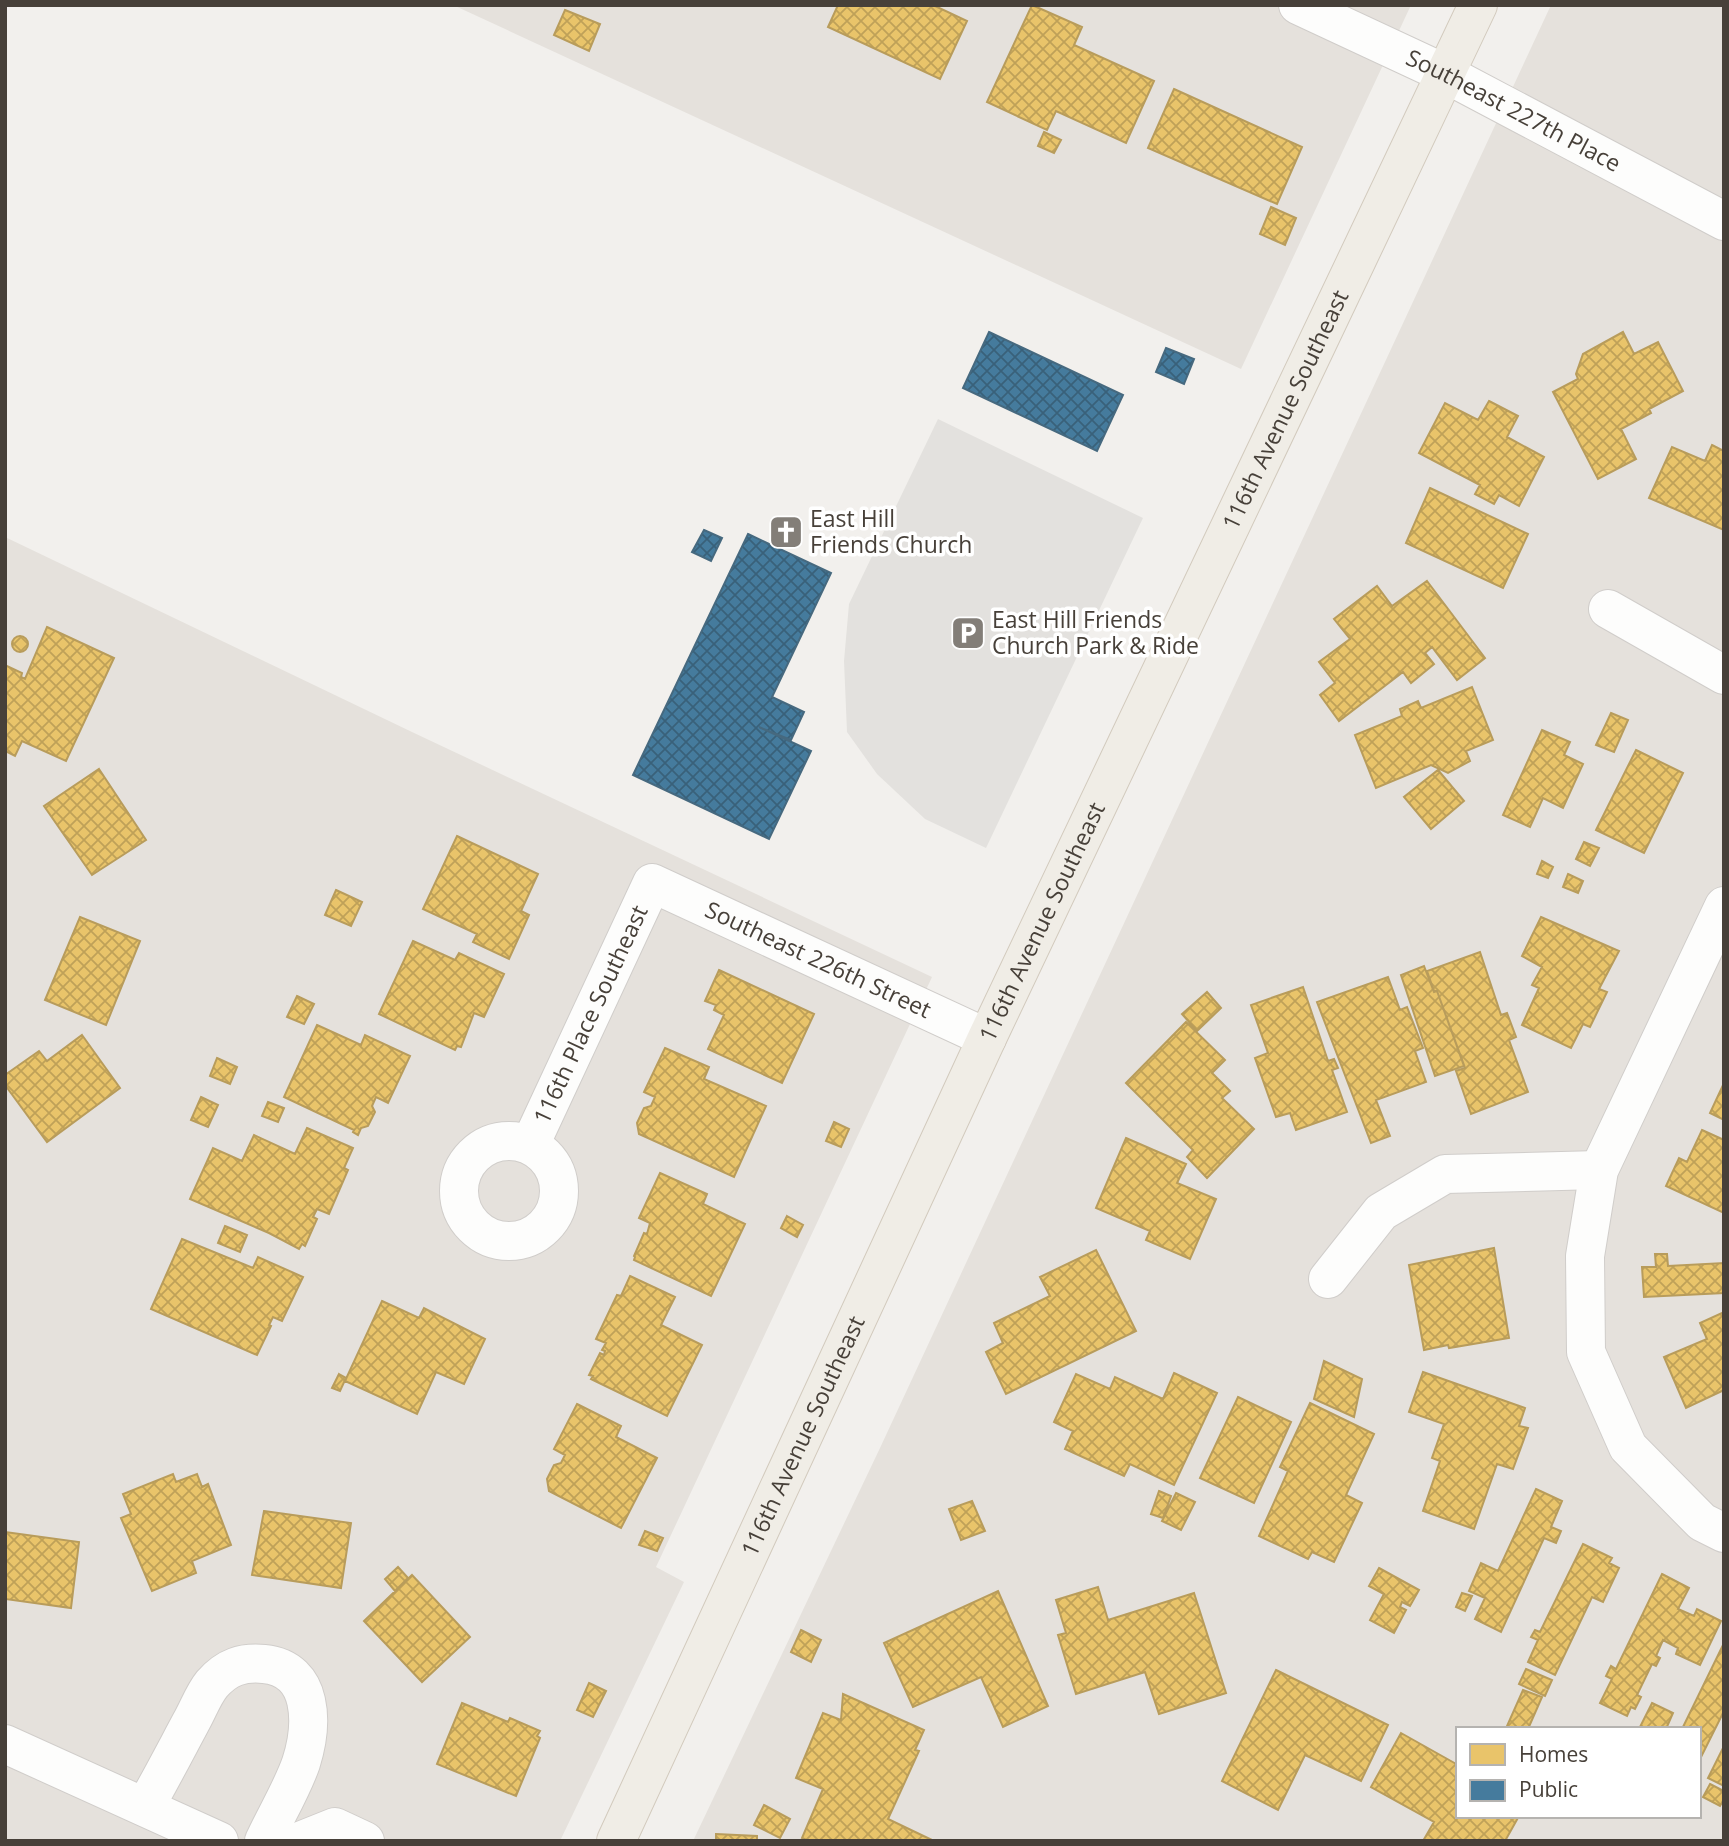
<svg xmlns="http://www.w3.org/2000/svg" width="1729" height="1846" viewBox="0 0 1729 1846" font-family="'Open Sans',sans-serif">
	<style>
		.residential { fill: #e5e1dc; fill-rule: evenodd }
		.parking { fill: #e3e1de }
		.homes { fill: url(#homes-cross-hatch); stroke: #b89c5b; stroke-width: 2 }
		.public { fill: url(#public-cross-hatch); stroke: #46697f; stroke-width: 2 }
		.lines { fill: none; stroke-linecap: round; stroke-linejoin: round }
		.minor-casing { stroke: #d0cdca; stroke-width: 40 }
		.major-casing { stroke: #d2cabd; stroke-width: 40 }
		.minor { stroke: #fdfdfc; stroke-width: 38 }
		.major { stroke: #f0ede6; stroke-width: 38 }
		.labels { text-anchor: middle; stroke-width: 7; stroke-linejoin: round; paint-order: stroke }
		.street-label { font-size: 23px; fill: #474039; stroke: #fff }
		.poi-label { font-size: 23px; fill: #474039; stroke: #fff; text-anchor: start }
	</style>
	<defs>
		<pattern id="homes-cross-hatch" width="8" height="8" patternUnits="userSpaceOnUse" patternTransform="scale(1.75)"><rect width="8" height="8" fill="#e9c46a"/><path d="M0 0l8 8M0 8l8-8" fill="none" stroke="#bfa158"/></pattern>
		<pattern id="public-cross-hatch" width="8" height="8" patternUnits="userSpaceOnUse" patternTransform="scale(1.75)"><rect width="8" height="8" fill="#457b9d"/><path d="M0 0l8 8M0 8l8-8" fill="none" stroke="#39617a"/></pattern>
	</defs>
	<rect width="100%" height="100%" fill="#f2f0ed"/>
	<!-- residential -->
	<path class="residential" d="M453 5H1411L1241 369Z
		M1551 5H1724V1841H693L880 1448ZM1458 1729H1699V1816H1458Z
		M5 537 412 732 932 977 656 1567 684 1582 560 1841H5Z"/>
	<!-- parking -->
	<path class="parking" d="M938 419 1143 518 986 848 925 819 877 774 847 732 844 661 849 604Z"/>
	<!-- homes -->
	<path class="homes" d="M838 5H933L967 21 940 79 828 27Z
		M1032 5 1082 27 1074 45 1154 81 1126 143 1056 111 1047 130 987 102Z
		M565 10 600 24 589 51 554 35Z
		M1174 89 1302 147 1277 204 1148 148Z
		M1044 132 1061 140 1054 153 1038 146Z
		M1271 207 1296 218 1285 245 1260 234Z
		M1623 332 1634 354 1658 342 1683 391 1649 409 1651 413 1621 429 1636 459 1598 479 1553 392 1578 379 1576 374 1583 354Z
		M1489 401 1518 416 1507 437 1544 457 1519 506 1499 495 1494 504 1475 494 1480 485 1419 453 1445 403 1478 420Z
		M1712 445 1724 451V530L1649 498 1672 447 1705 461Z
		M1430 488 1528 534 1503 588 1406 543Z
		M1427 581 1485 658 1457 680 1432 647 1425 653 1434 664 1411 683 1403 672 1339 721 1320 695 1335 683 1319 662 1350 639 1334 619 1377 586 1392 606Z
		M47 627 114 658 66 761 22 741 15 756 5 751V665L22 673 21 677 25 679Z
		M12 644a8 8 0 1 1 16 0a8 8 0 1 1-16 0Z
		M1472 687 1493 740 1466 751 1470 761 1448 773 1431 765 1376 788 1355 735 1402 716 1400 709 1418 701 1421 708Z
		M1611 713 1628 720 1614 752 1596 745Z
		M1542 730 1570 742 1564 755 1583 764 1563 808 1543 798 1530 827 1503 815Z
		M1636 750 1683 773 1644 853 1596 830Z
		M99 769 146 840 92 875 44 806Z
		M1438 770 1464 801 1431 829 1404 797Z
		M457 836 538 874 521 911 529 915 509 959 473 942 477 934 423 909Z
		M1584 842 1599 848 1590 866 1576 859Z
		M1542 861 1553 867 1548 878 1537 874Z
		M1568 874 1583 881 1578 893 1563 887Z
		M336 890 362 902 351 926 325 915Z
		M80 917 140 941 106 1025 45 1000Z
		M1541 917 1619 951 1599 989 1607 992 1590 1027 1583 1024 1571 1048 1522 1025 1539 988 1532 985 1542 967 1522 956Z
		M413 941 455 960 459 953 504 974 484 1017 474 1013 461 1047 457 1046 455 1050 379 1014Z
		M1480 952 1501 1015 1507 1013 1516 1037 1509 1040 1528 1092 1471 1114 1456 1071 1465 1068 1437 991H1434L1427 971Z
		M1424 966 1434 992 1437 991 1464 1066 1435 1076 1401 975Z
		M719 970 814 1014 782 1083 708 1049 724 1015 714 1010 716 1005 705 1001Z
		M1388 977 1400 1010 1407 1007 1423 1048 1415 1051 1426 1082 1376 1100 1390 1136 1371 1143 1317 1002Z
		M1303 987 1328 1061 1334 1059 1338 1068 1332 1070 1347 1112 1296 1130 1290 1113 1276 1117 1255 1058 1268 1053 1251 1005Z
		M1207 992 1221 1008 1197 1031 1182 1014Z
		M297 996 314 1004 304 1024 287 1017Z
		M1186 1022 1225 1060 1212 1073 1230 1091 1222 1098 1254 1129 1207 1178 1187 1157 1193 1150 1126 1083Z
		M317 1025 361 1045 365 1035 410 1056 388 1103 376 1097 372 1106 375 1112 368 1126 361 1128 358 1135 353 1132 354 1130 284 1097Z
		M82 1035 120 1088 47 1142 5 1085V1075L39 1051 47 1061Z
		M665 1048 709 1067 704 1079 766 1106 734 1177 639 1134 637 1123 644 1108 651 1106 655 1097 644 1092Z
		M217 1058 237 1067 230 1084 210 1076Z
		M1724 1083V1120L1710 1113Z
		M201 1097 218 1105 208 1127 191 1120Z
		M268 1102 284 1108 278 1122 262 1116Z
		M834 1122 849 1129 841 1147 826 1141Z
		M307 1128 353 1148 344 1168 348 1170 329 1214 317 1209 313 1217 317 1219 305 1246 302 1244 299 1249 269 1233 190 1199 213 1148 242 1161 254 1135 295 1154Z
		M1702 1130 1724 1140V1213L1666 1186 1679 1158 1687 1162Z
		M1126 1138 1186 1164 1177 1183 1216 1199 1190 1259 1146 1240 1150 1231 1096 1208Z
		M660 1173 707 1194 703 1204 745 1224 711 1296 634 1260 635 1257 634 1256 644 1233 647 1234 650 1223 639 1218Z
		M787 1216 803 1225 797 1237 781 1228Z
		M225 1226 247 1235 240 1252 218 1243Z
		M182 1239 253 1268 258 1257 303 1277 282 1321 273 1317 269 1325 271 1326 257 1355 151 1309Z
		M1494 1248 1509 1338 1449 1348 1448 1345 1424 1350 1409 1265Z
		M1096 1250 1136 1331 1006 1394 986 1352 1003 1343 994 1323 1050 1296 1040 1277Z
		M1655 1254H1667L1668 1266 1724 1263V1293L1644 1297 1642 1267H1656Z
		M630 1276 675 1297 661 1325 702 1345 667 1416 591 1379 593 1376 589 1375 600 1353 604 1355 605 1351 602 1350 606 1343 596 1339 617 1295 621 1296Z
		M382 1301 419 1318 424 1308 485 1339 464 1384 436 1372 417 1414 345 1381Z
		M1724 1312V1390L1686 1408 1664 1357 1707 1339 1700 1323Z
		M1324 1361 1362 1379 1354 1417 1314 1399Z
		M1423 1372 1525 1408 1519 1426 1528 1428 1513 1469 1497 1464 1474 1529 1423 1511 1440 1461 1432 1458 1444 1424 1409 1412Z
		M1174 1373 1217 1393 1174 1485 1130 1464 1124 1476 1065 1449 1073 1431 1054 1422 1076 1374 1110 1389 1115 1377 1163 1399Z
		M339 1374 346 1378 340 1391 332 1388Z
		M1238 1397 1291 1422 1254 1503 1200 1478Z
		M1310 1403 1374 1434 1346 1495 1362 1503 1334 1562 1312 1552 1308 1559 1259 1536 1288 1471 1280 1467Z
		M577 1404 621 1426 616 1437 657 1458 621 1528 549 1491 547 1479 554 1465 561 1463 565 1455 554 1449Z
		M173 1474 176 1482 197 1474 202 1487 208 1484 231 1545 192 1561 196 1573 152 1591 121 1518 131 1514 123 1494Z
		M1536 1489 1562 1501 1551 1527 1561 1531 1556 1543 1544 1538 1501 1632 1475 1619 1485 1598 1469 1591 1481 1563 1498 1571Z
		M1159 1491 1171 1496 1163 1518 1151 1514Z
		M1176 1493 1195 1502 1181 1530 1162 1521Z
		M972 1501 985 1531 961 1540 949 1509Z
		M264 1511 351 1523 341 1588 252 1575Z
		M645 1531 663 1538 657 1551 639 1545Z
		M5 1532 79 1542 71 1608 5 1599Z
		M1583 1544 1612 1558 1609 1563 1619 1568 1603 1602 1592 1597 1555 1675 1528 1662 1538 1640 1531 1637 1535 1630 1540 1632Z
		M398 1567 408 1578 395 1591 385 1579Z
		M1379 1568 1419 1590 1410 1606 1402 1602 1400 1607 1406 1610 1394 1633 1370 1620 1384 1594 1369 1586Z
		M1662 1574 1689 1588 1678 1609 1694 1616 1697 1609 1721 1621 1700 1665 1676 1654 1678 1648 1663 1640 1656 1656 1660 1658 1656 1666 1652 1664 1637 1695 1641 1697 1635 1709 1631 1707 1627 1716 1600 1703 1612 1679 1606 1676 1611 1666 1616 1669Z
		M412 1575 470 1637 422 1682 364 1621Z
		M1098 1587 1108 1620 1194 1593 1226 1693 1159 1714 1145 1672 1076 1694 1058 1635 1066 1633 1056 1600Z
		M998 1591 1048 1706 1003 1727 981 1677 913 1707 884 1643Z
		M1462 1593 1472 1596 1465 1611 1456 1607Z
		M801 1630 821 1640 811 1662 791 1652Z
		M1724 1643V1711L1700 1759 1699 1729H1682Z
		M1526 1669 1552 1680 1545 1696 1519 1684Z
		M1276 1670 1388 1725 1361 1781 1305 1755 1278 1810 1222 1781Z
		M589 1683 606 1691 593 1717 577 1710Z
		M1523 1690 1542 1697 1528 1729H1512L1507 1726Z
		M843 1694 924 1730 915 1750 919 1751 888 1819 934 1841H809L802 1838 823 1789 796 1778 823 1713 841 1720Z
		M462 1703 508 1722 510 1718 540 1731 537 1736 540 1738 516 1796 437 1764Z
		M1652 1703 1673 1713 1666 1729H1639Z
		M1401 1733 1458 1765V1816H1519L1505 1841H1423L1434 1822 1371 1787Z
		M1723 1748H1724V1786L1708 1778Z
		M1710 1784 1724 1791V1799L1720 1806 1703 1797Z
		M764 1805 790 1819 780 1838 754 1825Z
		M716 1834 757 1836V1841H716Z"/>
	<!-- public -->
	<path class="public" d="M989 332 1123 395 1097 451 963 388Z
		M1166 348 1194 359 1184 384 1156 372Z
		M704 530 722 538 711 561 692 552Z
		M748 534 831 573 772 697 804 712 791 740 759 727 811 751 769 839 633 775Z"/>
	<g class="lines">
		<!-- minor casing -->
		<g class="minor-casing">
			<g id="minor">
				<path id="s1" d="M1298 5 1446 74 1724 221"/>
				<path d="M1608 609 1724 675"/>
				<path d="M1724 906 1599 1170 1585 1256 1586 1352 1628 1447 1702 1522 1724 1533"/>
				<circle cx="509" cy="1191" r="50"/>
				<path id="s2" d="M530 1145 652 883 987 1038"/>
				<path d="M1328 1279 1381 1212 1445 1174 1599 1170"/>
				<path d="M5 1744 219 1841"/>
				<path d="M145 1807C161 1779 176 1750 191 1722 198 1710 203 1695 212 1684 227 1667 242 1662 264 1664 315 1669 313 1725 301 1763 292 1789 276 1815 264 1841"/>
				<path d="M300 1841 335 1827 365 1841"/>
			</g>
		</g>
		<!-- major casing -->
		<g class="major-casing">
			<g id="major">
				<path id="s3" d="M616 1841 987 1038 1478 5"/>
			</g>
		</g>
		<!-- minor -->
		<use href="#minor" class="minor"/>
		<!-- major -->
		<use href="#major" class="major"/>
	</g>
	<!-- icons -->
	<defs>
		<g id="church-square" transform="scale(1.75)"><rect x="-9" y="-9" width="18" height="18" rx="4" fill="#837e78" stroke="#fff"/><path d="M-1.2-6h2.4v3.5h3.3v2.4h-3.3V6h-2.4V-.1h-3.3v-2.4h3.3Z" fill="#fff"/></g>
		<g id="parking-square" transform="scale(1.75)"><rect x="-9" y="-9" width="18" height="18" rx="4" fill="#837e78" stroke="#fff"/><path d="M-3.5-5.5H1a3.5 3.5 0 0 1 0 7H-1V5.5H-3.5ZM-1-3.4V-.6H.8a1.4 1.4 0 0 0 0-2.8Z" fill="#fff"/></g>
	</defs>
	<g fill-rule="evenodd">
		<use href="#church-square" x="786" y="532"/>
		<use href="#parking-square" x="968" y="633"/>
	</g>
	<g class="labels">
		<!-- street labels -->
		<g class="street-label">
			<text dy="8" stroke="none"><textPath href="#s1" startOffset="240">Southeast 227th Place</textPath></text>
			<text dy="8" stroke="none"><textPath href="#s3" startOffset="1580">116th Avenue Southeast</textPath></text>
			<text dy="8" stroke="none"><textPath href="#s3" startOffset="1013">116th Avenue Southeast</textPath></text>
			<text dy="8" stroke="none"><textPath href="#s2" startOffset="472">Southeast 226th Street</textPath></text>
			<text dy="8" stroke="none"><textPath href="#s2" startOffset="144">116th Place Southeast</textPath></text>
			<text dy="8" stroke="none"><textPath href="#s3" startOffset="446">116th Avenue Southeast</textPath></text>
		</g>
		<!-- poi labels -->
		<g class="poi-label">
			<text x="810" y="527">East Hill<tspan x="810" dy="26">Friends Church</tspan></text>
			<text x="992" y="628">East Hill Friends<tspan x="992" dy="26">Church Park &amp; Ride</tspan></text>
		</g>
	</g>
	<!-- border -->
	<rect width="1729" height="1846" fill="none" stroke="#474039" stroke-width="14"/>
	<!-- legend -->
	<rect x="1456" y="1727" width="245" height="91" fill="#ffffff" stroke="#b5b3b0" stroke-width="2"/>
	<rect x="1470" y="1744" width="35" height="21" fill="#e9c46a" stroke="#b5b3b0" stroke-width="2"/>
	<text x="1519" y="1762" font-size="21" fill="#474039">Homes</text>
	<rect x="1470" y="1780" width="35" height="21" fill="#457b9d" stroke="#b5b3b0" stroke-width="2"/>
	<text x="1519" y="1797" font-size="21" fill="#474039">Public</text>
</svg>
